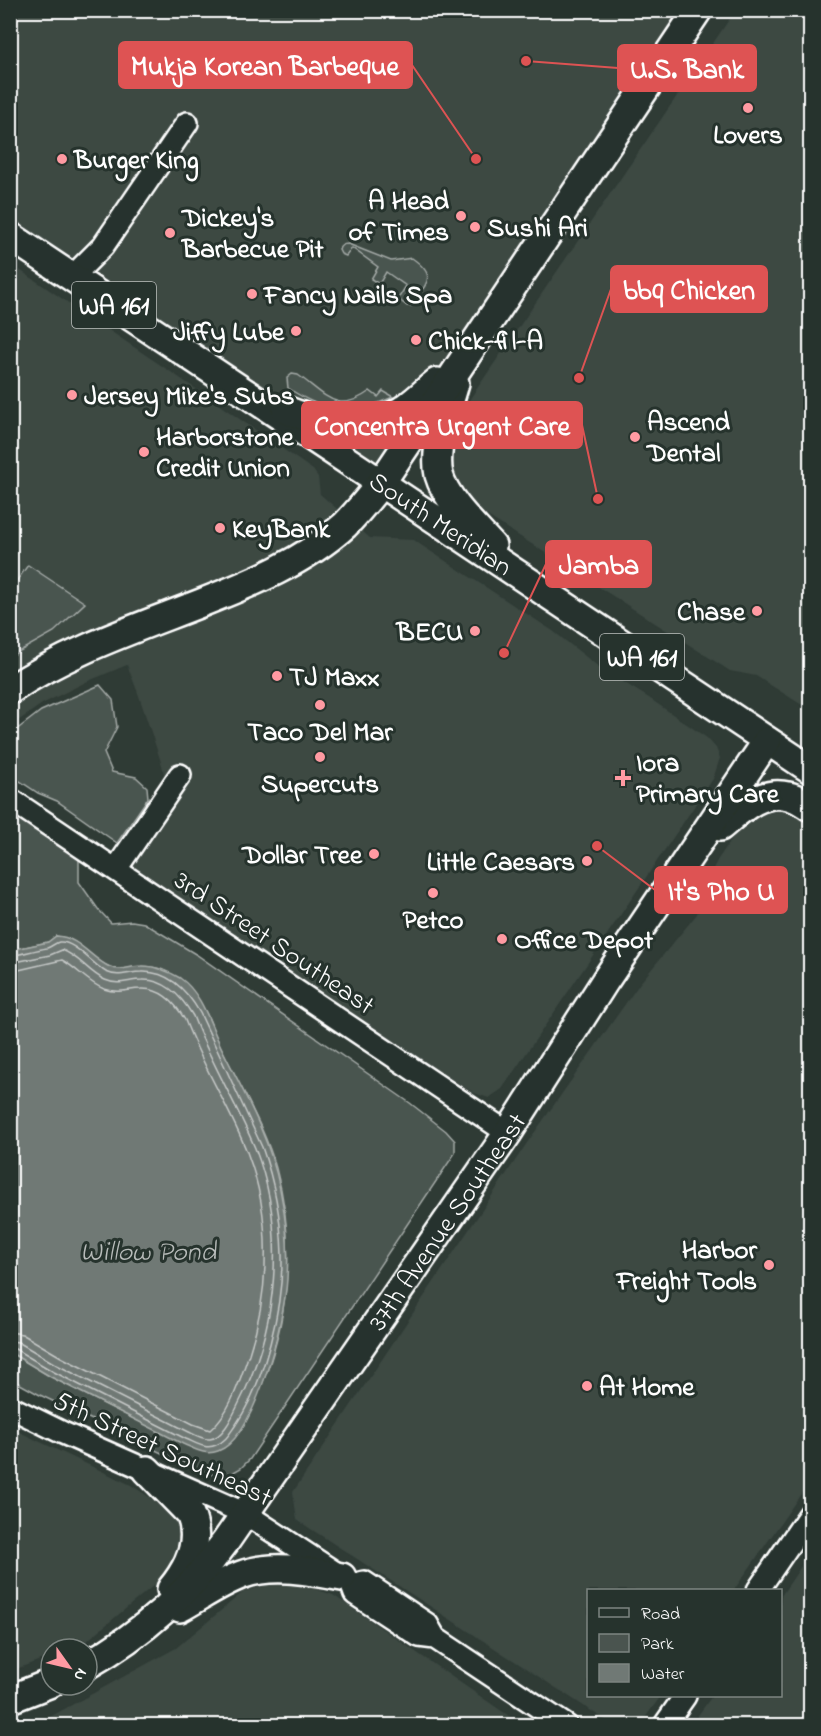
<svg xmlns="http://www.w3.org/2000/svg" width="821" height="1736" viewBox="0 0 821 1736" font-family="'Indie Flower',sans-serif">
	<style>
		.built { fill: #3c4842 }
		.green { fill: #4a544f; stroke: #a4aaa7; stroke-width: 1.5 }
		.water { fill: #707975; stroke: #a9afac; stroke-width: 1.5 }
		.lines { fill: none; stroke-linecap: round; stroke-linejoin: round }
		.shore { stroke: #c6c9c8; stroke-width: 1.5 }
		.minor-casing { stroke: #fff; stroke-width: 26 }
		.major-casing { stroke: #fff; stroke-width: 32 }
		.minor { stroke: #26332d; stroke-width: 21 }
		.major { stroke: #26332d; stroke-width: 27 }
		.poi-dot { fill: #ff9aa2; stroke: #26332d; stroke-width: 2 }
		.labels { text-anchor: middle; stroke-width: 6; stroke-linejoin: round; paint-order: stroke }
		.shield { fill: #26332d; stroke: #bec2c0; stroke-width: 1.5 }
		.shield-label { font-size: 26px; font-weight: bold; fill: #fff }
		.poi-label { font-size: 27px; font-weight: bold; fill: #fff; stroke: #26332d; text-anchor: start }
		.street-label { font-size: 27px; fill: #fff; stroke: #26332d }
		.water-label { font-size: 28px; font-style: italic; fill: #b8bcba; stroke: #26332d }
		.leader { fill: none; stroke: #de5353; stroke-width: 2 }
		.callout-dot { fill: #de5353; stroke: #26332d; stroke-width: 2 }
		.callout { fill: #de5353; stroke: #de5353; stroke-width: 2 }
		.callout-label { font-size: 28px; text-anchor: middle; font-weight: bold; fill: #fff }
	</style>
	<rect width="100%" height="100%" fill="#2f3b35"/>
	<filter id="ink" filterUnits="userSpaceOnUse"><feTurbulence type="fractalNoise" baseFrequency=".0167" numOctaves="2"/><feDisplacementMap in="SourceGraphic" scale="12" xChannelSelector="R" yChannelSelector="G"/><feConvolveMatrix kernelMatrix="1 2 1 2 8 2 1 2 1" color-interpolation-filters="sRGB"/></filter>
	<g filter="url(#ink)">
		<!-- built -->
		<path class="built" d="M10 11H698L381 483 11 236Z
			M735 11H810V710L756 676 730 671 486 515 469 501 457 484 451 465 450 448 454 427 465 406Z
			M11 264 208 397 313 470 318 477 320 494 370 538 414 540 421 545 553 631 599 667 649 698 707 738 716 748 720 758 713 779 502 1089 489 1098 474 1093 396 1046 113 858 163 789 165 779 162 765 138 693 127 665 86 682 42 704 11 726Z
			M778 811H798L810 819V1481L734 1590H588V1696H661L639 1726 613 1725 297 1520 293 1492 527 1143 640 983 697 914 702 890 718 859 741 826 763 814Z
			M11 1428 131 1485 178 1516 182 1524 183 1546 178 1560 159 1581 82 1645 71 1649H51V1656L11 1671Z
			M810 1553V1725H691L712 1696H780L781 1596Z
			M274 1583 306 1586 333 1595 522 1725H35L176 1648 243 1592Z"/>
		<!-- green -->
		<path class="green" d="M348 244 391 261 412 258C439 277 426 283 411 306H407L398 299 406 286 386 272 379 284 371 279 378 267 352 248 346 256 341 254 339 250C340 245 343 244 348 244Z
			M292 374 298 375C326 395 337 415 370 391L378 397 383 391 393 397C352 416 325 413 288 388L287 378Z
			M28 565 85 603 54 632 11 656V589Z
			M100 685 113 700 117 727 104 753 112 772 136 777 147 787 148 798 117 843 57 801 38 793 11 775V734L41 711Z
			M10 813 79 857V882L98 909 111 923 132 921 144 923 197 955 410 1103 446 1131 455 1141V1153L250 1459 241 1468 232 1473 213 1475 170 1457 40 1395 11 1379V1353L51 1377 184 1444H228C285 1367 301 1260 276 1168 267 1135 249 1103 234 1073 227 1059 220 1045 214 1032 211 1025 209 1017 205 1011 199 1001 180 982 171 975 150 958 129 975 110 967 87 958 86 941 56 936L48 942 11 950Z"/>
		<!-- water -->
		<path class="water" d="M56 936C80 937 90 958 110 967 121 972 130 966 141 966 153 965 170 972 180 978 202 993 210 1024 221 1047 244 1093 270 1138 280 1189 286 1218 289 1249 287 1279 285 1317 256 1438 218 1451 205 1456 195 1449 183 1444L51 1377 11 1353V950L48 942Z"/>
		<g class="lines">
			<!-- shore -->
			<path class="shore" d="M10 956C22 954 35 950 47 948 51 947 55 943 59 942 74 940 93 965 106 972 119 978 128 972 142 972 169 971 188 992 200 1013L262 1147C274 1181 281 1218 282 1255 283 1307 265 1382 235 1426 230 1433 225 1442 216 1445 206 1450 196 1443 186 1439L54 1372 15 1349H10
				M10 963 50 955 62 950C79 956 89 973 105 980 119 986 128 980 142 980 165 979 182 997 193 1016 210 1061 236 1103 255 1148 287 1230 278 1328 238 1405 233 1415 223 1438 210 1439 204 1440 195 1435 189 1432L57 1365 18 1342 10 1341
				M10 972 62 960C77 968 88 983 104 989 118 994 128 989 141 989 162 988 176 1004 185 1020 202 1065 229 1107 247 1152 272 1216 270 1290 249 1354 240 1379 231 1412 210 1430L193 1424 61 1357 22 1334 10 1332"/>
			<!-- minor casing -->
			<g class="minor-casing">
				<path id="minor" d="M72 277 103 246 187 123
					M10 799 508 1133
					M116 869 180 775
					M10 1407 63 1433 246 1514 351 1583 355 1594 419 1636 435 1638 567 1726
					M360 1583 364 1582 427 1624 435 1638
					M758 1590 810 1514
					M664 1726 685 1696"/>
			</g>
			<!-- major casing -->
			<g class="major-casing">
				<g id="major">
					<path id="s1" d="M10 236 810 769"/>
					<path d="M455 383C448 408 433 449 439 475 446 500 475 527 492 546"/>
					<path d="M286 410C321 424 362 432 396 414 411 406 424 392 437 382"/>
					<path d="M10 690C68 651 137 628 201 603 252 583 304 562 345 525 358 512 369 498 381 483L698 10"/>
					<path d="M720 827C739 811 761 789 788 796 796 797 804 803 810 807"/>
					<path d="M147 1470 190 1514C202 1541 189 1567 171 1589"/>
					<path d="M180 1608C200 1597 220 1583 241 1575 273 1563 309 1571 342 1577"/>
					<path id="s2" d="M87 1665C142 1634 189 1592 226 1541L508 1133 605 981 767 741"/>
					<path d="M10 1699 51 1683"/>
				</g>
			</g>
			<!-- minor -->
			<use href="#minor" class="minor"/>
			<!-- major -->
			<use href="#major" class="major"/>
		</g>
	</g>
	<!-- markers -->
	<g class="poi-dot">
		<circle cx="748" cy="108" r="6"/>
		<circle cx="62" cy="159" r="6"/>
		<circle cx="461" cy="216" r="6"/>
		<circle cx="475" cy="227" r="6"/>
		<circle cx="170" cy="233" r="6"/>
		<circle cx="252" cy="294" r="6"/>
		<circle cx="296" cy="331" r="6"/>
		<circle cx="416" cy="340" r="6"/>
		<circle cx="72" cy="395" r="6"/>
		<circle cx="635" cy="437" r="6"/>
		<circle cx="144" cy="452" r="6"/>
		<circle cx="220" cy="528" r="6"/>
		<circle cx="757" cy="611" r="6"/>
		<circle cx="475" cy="631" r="6"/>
		<circle cx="277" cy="676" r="6"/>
		<circle cx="320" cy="705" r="6"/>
		<circle cx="320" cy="757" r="6"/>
		<path d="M620 769h6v6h6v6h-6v6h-6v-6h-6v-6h6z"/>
		<circle cx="374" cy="854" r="6"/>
		<circle cx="587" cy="861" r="6"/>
		<circle cx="433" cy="893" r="6"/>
		<circle cx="502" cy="939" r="6"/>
		<circle cx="769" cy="1265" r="6"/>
		<circle cx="587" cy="1386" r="6"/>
	</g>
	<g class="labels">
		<!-- shield labels -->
		<g class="shield">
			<rect x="72" y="282" width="84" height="46" rx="4.5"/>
			<rect x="600" y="634" width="84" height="46" rx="4.5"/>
		</g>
		<g class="shield-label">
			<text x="114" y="314">WA 161</text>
			<text x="642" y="666">WA 161</text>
		</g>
		<!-- poi labels -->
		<g class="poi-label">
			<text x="748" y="143" text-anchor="middle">Lovers</text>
			<text x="74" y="168">Burger King</text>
			<text x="449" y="209" text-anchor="end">A Head<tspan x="449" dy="31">of Times</tspan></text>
			<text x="182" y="226">Dickey's<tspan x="182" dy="31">Barbecue Pit</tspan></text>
			<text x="487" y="236">Sushi Ari</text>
			<text x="264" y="303">Fancy Nails Spa</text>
			<text x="284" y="340" text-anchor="end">Jiffy Lube</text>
			<text x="428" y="349">Chick-fil-A</text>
			<text x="84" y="404">Jersey Mike's Subs</text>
			<text x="647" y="430">Ascend<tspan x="647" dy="31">Dental</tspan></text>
			<text x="156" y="445">Harborstone<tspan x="156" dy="31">Credit Union</tspan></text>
			<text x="232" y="537">KeyBank</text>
			<text x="745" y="620" text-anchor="end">Chase</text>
			<text x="463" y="640" text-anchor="end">BECU</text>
			<text x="289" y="685">TJ Maxx</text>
			<text x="320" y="740" text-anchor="middle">Taco Del Mar</text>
			<text x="636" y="771">Iora<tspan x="636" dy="31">Primary Care</tspan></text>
			<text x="320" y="792" text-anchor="middle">Supercuts</text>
			<text x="362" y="863" text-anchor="end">Dollar Tree</text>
			<text x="575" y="870" text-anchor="end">Little Caesars</text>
			<text x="433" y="928" text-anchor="middle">Petco</text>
			<text x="514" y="948">Office Depot</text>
			<text x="757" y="1258" text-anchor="end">Harbor<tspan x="757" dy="31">Freight Tools</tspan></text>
			<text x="599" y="1395">At Home</text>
		</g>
		<!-- street labels -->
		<g class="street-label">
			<text dy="9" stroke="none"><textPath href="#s1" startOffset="518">South Meridian</textPath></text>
			<text transform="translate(275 942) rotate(34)" y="9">3rd Street Southeast</text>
			<text dy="9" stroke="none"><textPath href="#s2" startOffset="576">37th Avenue Southeast</textPath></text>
			<text transform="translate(163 1448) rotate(25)" y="9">5th Street Southeast</text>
		</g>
		<!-- water labels -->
		<g class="water-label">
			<text x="148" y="1260">Willow Pond</text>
		</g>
	</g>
	<!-- callouts -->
	<path class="leader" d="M476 159L412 65M526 61L618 68M579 378L611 289M598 499L582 425M504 653L546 564M597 846L655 890"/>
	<g class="callout-dot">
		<circle cx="476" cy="159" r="6"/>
		<circle cx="526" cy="61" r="6"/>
		<circle cx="579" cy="378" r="6"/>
		<circle cx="598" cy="499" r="6"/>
		<circle cx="504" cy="653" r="6"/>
		<circle cx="597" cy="846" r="6"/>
	</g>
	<g class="callout">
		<rect x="119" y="42" width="293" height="46" rx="6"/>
		<rect x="618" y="45" width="138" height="46" rx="6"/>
		<rect x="611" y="266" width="156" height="46" rx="6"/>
		<rect x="302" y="402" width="280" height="46" rx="6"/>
		<rect x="546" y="541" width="105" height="46" rx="6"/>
		<rect x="655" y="867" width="132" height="46" rx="6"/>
	</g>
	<g class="callout-label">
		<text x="265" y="75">Mukja Korean Barbeque</text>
		<text x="687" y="78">U.S. Bank</text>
		<text x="689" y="299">bbq Chicken</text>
		<text x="442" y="435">Concentra Urgent Care</text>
		<text x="599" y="574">Jamba</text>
		<text x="721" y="900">It's Pho U</text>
	</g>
	<!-- margin -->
	<rect width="821" height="1736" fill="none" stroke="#26332d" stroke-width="36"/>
	<rect x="18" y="18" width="785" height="1700" fill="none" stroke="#fff" stroke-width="2" filter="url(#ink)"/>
	<!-- legend -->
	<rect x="587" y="1589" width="195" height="108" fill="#26332d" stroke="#7d8581" stroke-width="1.5"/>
	<rect x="599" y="1608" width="30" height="9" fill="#26332d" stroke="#7d8581" stroke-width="1.5"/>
	<text x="641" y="1619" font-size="18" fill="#ffffff">Road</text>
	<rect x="599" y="1634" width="30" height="18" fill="#4a544f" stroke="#7d8581" stroke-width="1.5"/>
	<text x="641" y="1649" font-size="18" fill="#ffffff">Park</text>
	<rect x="599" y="1664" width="30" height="18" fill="#707975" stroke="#7d8581" stroke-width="1.5"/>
	<text x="641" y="1679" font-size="18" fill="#ffffff">Water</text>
	<!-- north arrow -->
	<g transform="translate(69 1667) rotate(124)"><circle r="28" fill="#26332d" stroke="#7d8581" stroke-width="1.5"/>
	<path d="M0-4.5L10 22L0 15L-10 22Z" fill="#ff9aa2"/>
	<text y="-9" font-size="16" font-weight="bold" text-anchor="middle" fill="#ffffff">N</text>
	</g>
</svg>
